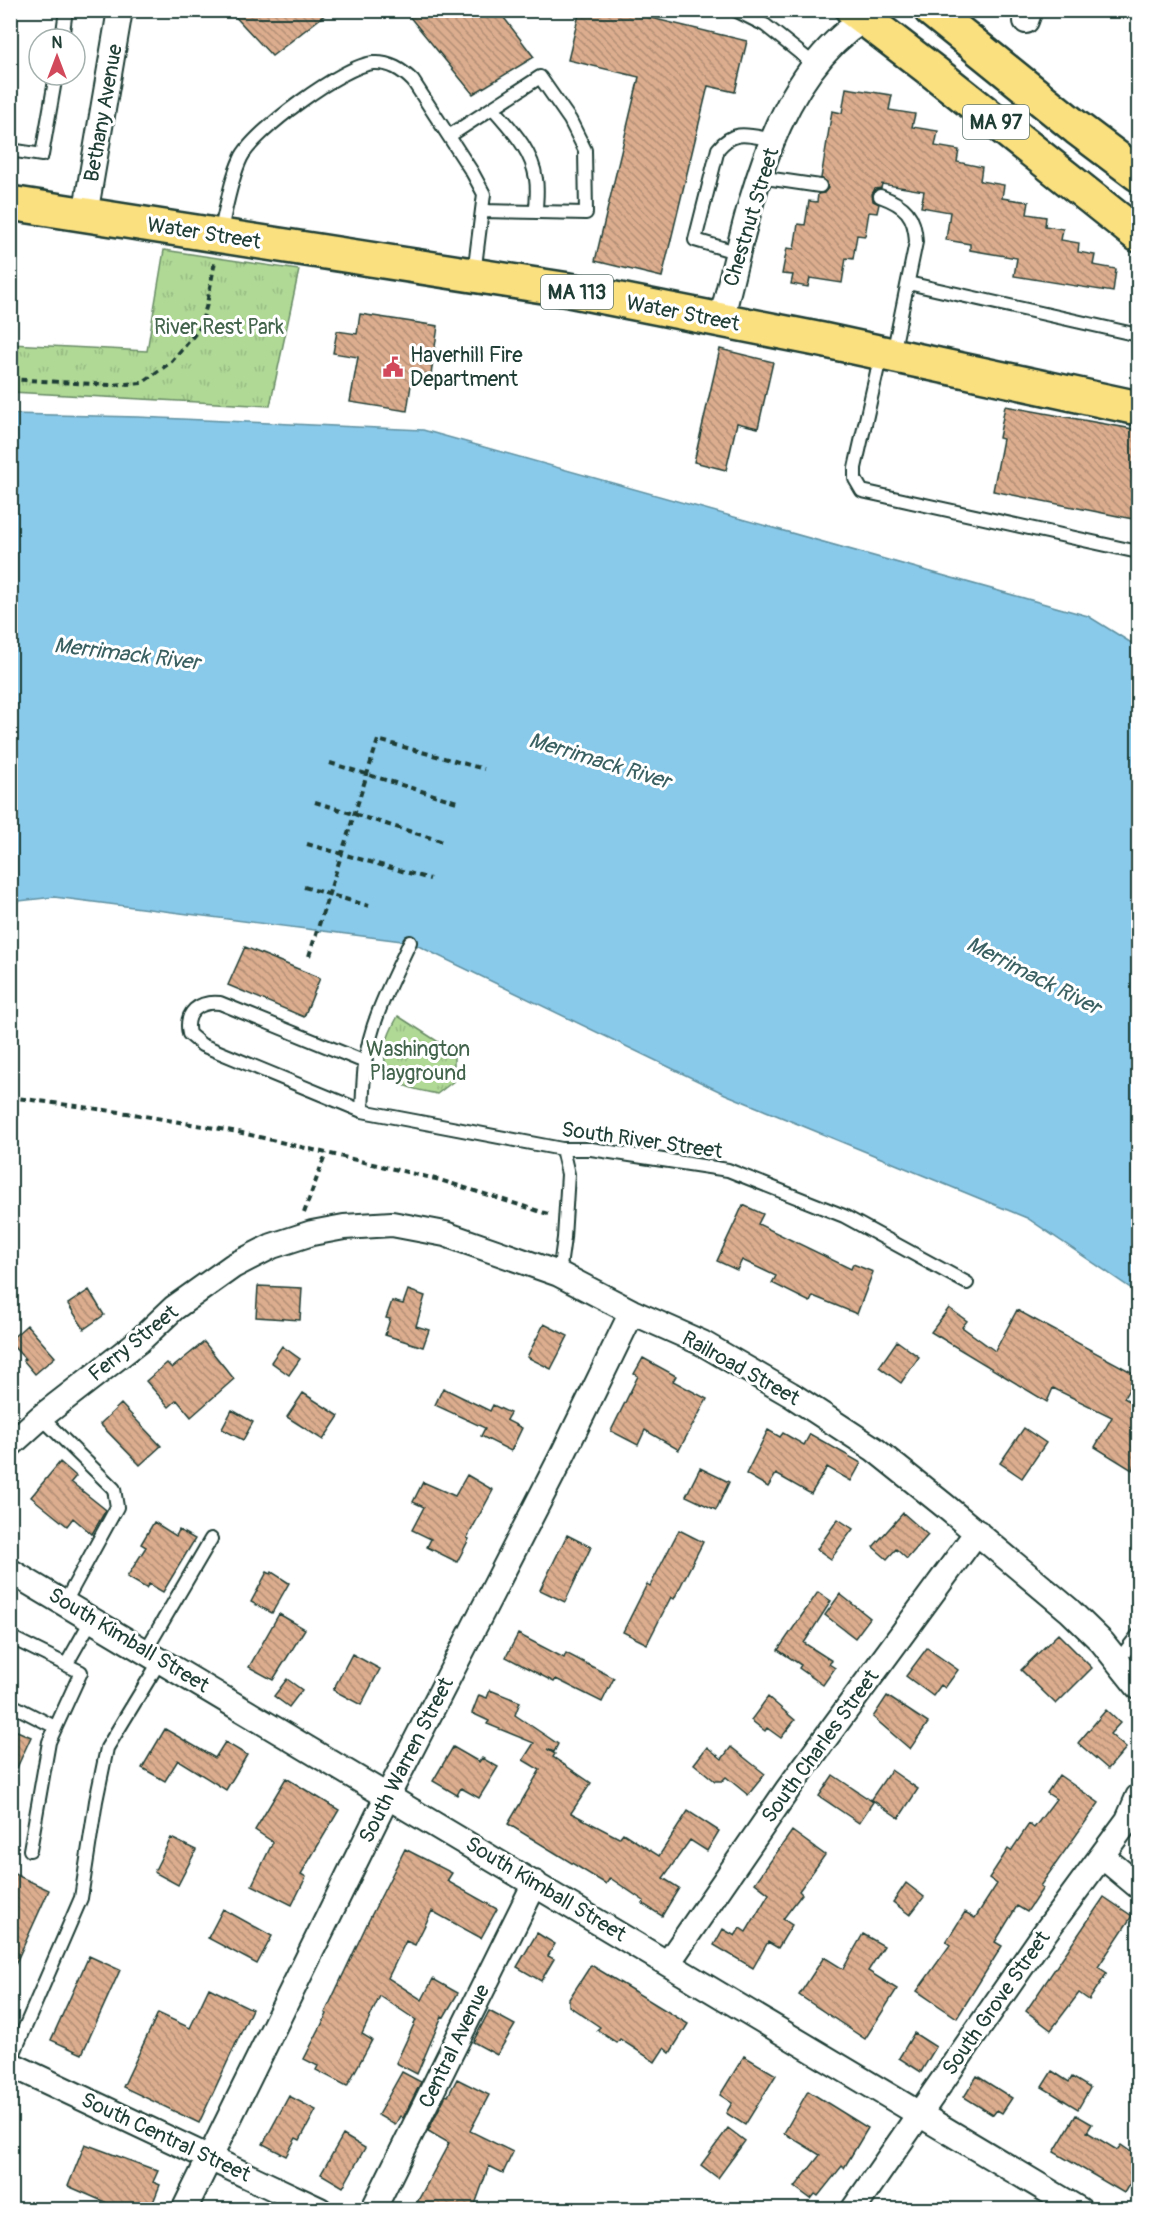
<svg xmlns="http://www.w3.org/2000/svg" width="1149" height="2220" viewBox="0 0 1149 2220" font-family="Pangolin,sans-serif">
	<style>
		.park { fill: url(#park-tufts); stroke: #688b65; stroke-width: 1.5 }
		.water { fill: #89c9ea; stroke: #5f91a1; stroke-width: 1.5 }
		.building { fill: url(#building-back-hatch); stroke: #1f3d34; stroke-width: 1.5 }
		.lines { fill: none; stroke-linecap: round; stroke-linejoin: round }
		.lane-casing { stroke: #1f3d34; stroke-width: 16 }
		.street-casing { stroke: #1f3d34; stroke-width: 28 }
		.primary-casing { stroke: #1f3d34; stroke-width: 38 }
		.path { stroke: #1f3d34; stroke-width: 4; stroke-dasharray: 6 4.5; stroke-linecap: butt }
		.lane { stroke: #fff; stroke-width: 12 }
		.street { stroke: #fff; stroke-width: 24 }
		.primary { stroke: #fbe080; stroke-width: 33 }
		.labels { text-anchor: middle; stroke-width: 6; stroke-linejoin: round; paint-order: stroke }
		.shield { fill: #fff; stroke: #627771; stroke-width: 1.5 }
		.shield-label { font-size: 20px; font-weight: bold; fill: #1f3d34 }
		.street-label { font-size: 21px; fill: #1f3d34; stroke: #fff }
		.park-label { font-size: 21px; fill: #43644c; stroke: #fff }
		.poi-label { font-size: 21px; fill: #1f3d34; stroke: #fff; text-anchor: start }
		.water-label { font-size: 22px; font-style: italic; fill: #3a6062; stroke: #fff }
	</style>
	<defs>
		<pattern id="park-tufts" width="24" height="20" patternUnits="userSpaceOnUse" patternTransform="scale(1.5)"><rect width="24" height="20" fill="#b0d996"/><path d="M3 7l-1-3M5 7V3M7 7l1-3M15 17l-1-3M17 17v-4M19 17l1-3" fill="none" stroke="#97bb82"/></pattern>
		<pattern id="building-back-hatch" width="6" height="6" patternUnits="userSpaceOnUse" patternTransform="scale(1.5)"><rect width="6" height="6" fill="#dcad8e"/><path d="M-1 5l2 2M0 0l6 6M5-1l2 2" fill="none" stroke="#b28e75"/></pattern>
	</defs>
	<rect width="100%" height="100%" fill="#fff"/>
	<filter id="ink" filterUnits="userSpaceOnUse"><feTurbulence type="fractalNoise" baseFrequency=".0167" numOctaves="2"/><feDisplacementMap in="SourceGraphic" scale="12" xChannelSelector="R" yChannelSelector="G"/><feConvolveMatrix kernelMatrix="1 2 1 2 8 2 1 2 1" color-interpolation-filters="sRGB"/></filter>
	<g filter="url(#ink)">
		<!-- park -->
		<path class="park" d="M164 250 299 270 270 406 11 392V344L147 351Z
			M398 1016 454 1052V1081L437 1094C424 1091 402 1088 393 1078 376 1059 388 1034 398 1016Z"/>
		<!-- water -->
		<path class="water" d="M11 414 138 417 423 430 1088 616 1138 647V1293L1027 1218 725 1094 410 942 54 897 11 902Z"/>
		<!-- building -->
		<path class="building" d="M229 10H331L272 56Z
			M404 10H498L534 57 473 94Z
			M580 10H618L747 41 735 92 708 86 662 277 595 261 639 77 568 60Z
			M846 88 892 95 889 110 915 114 912 127 938 131 935 146 959 150 957 162 982 167 980 181 1004 185 1002 198 1029 202 1027 214 1046 217 1045 226 1063 229 1061 240 1079 243 1078 252 1095 255 1093 265 1116 269 1113 292 1014 276 1017 258 970 250V244L946 240 950 212 921 207 924 191 882 184 881 188 875 189 872 194 873 201 879 204 877 213 869 212 865 236 857 235 853 259 846 258 842 283 810 278 808 287 791 284 793 275 782 274 787 248 794 249 798 224 805 225 809 201 817 202 818 194 824 193 828 188 827 182 821 178 832 111 842 113Z
			M360 314 438 326 431 375 413 372 407 411 350 402 358 357 333 353 337 331 357 334Z
			M720 349 773 362 758 428 737 423 726 470 694 462Z
			M1005 406 1138 430V520L993 491 1003 439 999 438Z
			M245 947 320 978 304 1017 228 985Z
			M743 1205 763 1214 758 1224 851 1269 853 1264 873 1272 857 1314 813 1296 810 1302 772 1283 776 1276 742 1260 737 1270 717 1261Z
			M258 1286 302 1288 300 1320 256 1317Z
			M89 1290 104 1315 84 1329 68 1304Z
			M408 1290 425 1296 416 1326 429 1330 423 1347 385 1335 390 1319 386 1318 392 1301 403 1304Z
			M949 1308 967 1321 962 1327 995 1351 1017 1310 1137 1375 1124 1398 1138 1406V1457L1132 1470 1095 1447 1112 1417 1053 1388 1047 1402 931 1332Z
			M544 1324 568 1336 551 1369 527 1357Z
			M27 1325 55 1357 35 1374 23 1360 25 1359 10 1343V1340Z
			M897 1341 919 1357 901 1383 879 1367Z
			M204 1342 234 1379 191 1417 177 1400 169 1407 146 1381 167 1363 172 1368Z
			M282 1346 300 1359 289 1375 271 1362Z
			M643 1358 676 1376 673 1381 707 1399 679 1450 645 1430 638 1445 611 1431 638 1376 634 1374Z
			M443 1388 490 1411 493 1405 510 1413 506 1420 522 1428 511 1451 481 1436 485 1428 435 1405Z
			M303 1393 339 1416 323 1440 287 1417Z
			M121 1404 161 1446 140 1465 100 1424Z
			M232 1410 253 1422 243 1440 222 1429Z
			M1024 1428 1046 1443 1022 1478 1000 1463Z
			M768 1430 780 1437 783 1433 804 1445 810 1434 861 1463 851 1481 827 1467 811 1494 776 1474 768 1487 746 1474Z
			M60 1462 76 1476 71 1482 106 1510 92 1534 73 1518 67 1526 31 1497Z
			M700 1468 729 1482 716 1510 686 1496Z
			M467 1475 493 1490 467 1538 469 1539 457 1562 427 1547 431 1539 412 1530 424 1507 413 1502 423 1482 455 1496Z
			M903 1513 928 1535 907 1559 896 1549 887 1559 873 1547Z
			M838 1519 853 1529 831 1559 817 1549Z
			M154 1522 176 1536 179 1530 195 1539 163 1592 149 1584 146 1588 127 1577 146 1547 141 1544Z
			M679 1530 703 1542 674 1599 671 1597 647 1644 623 1632 647 1584 650 1586Z
			M567 1535 591 1547 565 1602 540 1590Z
			M267 1572 271 1574 272 1572 289 1583 272 1613 251 1602Z
			M818 1592 831 1601 804 1643 832 1661 829 1664 835 1668 823 1685 799 1668 801 1665 778 1650Z
			M840 1594 870 1618 855 1638 825 1615Z
			M279 1614 305 1629 273 1680 249 1667Z
			M518 1634 564 1658 566 1653 614 1678 602 1702 556 1679 554 1682 506 1657Z
			M1058 1634 1092 1668 1056 1704 1021 1670Z
			M927 1648 958 1670 945 1688 941 1685 933 1696 906 1676Z
			M352 1654 380 1669 361 1705 333 1690Z
			M287 1679 302 1690 289 1707 274 1696Z
			M490 1690 520 1702 515 1715 558 1744 554 1752 547 1749 555 1754 553 1757 591 1783 571 1813 619 1838 623 1833 659 1856 688 1811 719 1831 707 1851 690 1840 663 1878 679 1888 662 1916 643 1904 644 1901 610 1878 606 1884 508 1824 540 1770 523 1760 534 1743 487 1724 489 1721 472 1713 479 1695 487 1698Z
			M887 1696 928 1723 910 1749 873 1717Z
			M768 1697 795 1720 781 1738 767 1728 765 1731 751 1720Z
			M1106 1710 1120 1723 1110 1734 1126 1748 1108 1769 1078 1743Z
			M10 1728 31 1737 10 1783Z
			M165 1729 215 1758 225 1742 247 1755 226 1790 178 1760 165 1781 142 1768Z
			M453 1747 479 1762 482 1758 498 1767 479 1798 461 1788 457 1795 433 1781Z
			M707 1747 722 1759 731 1747 765 1774 748 1795 726 1777 722 1781H715L694 1764Z
			M891 1770 918 1789 899 1818 871 1799Z
			M833 1775 873 1802 859 1823 819 1796Z
			M1059 1775 1099 1803 1040 1886 1043 1888 1027 1912 1017 1906 995 1942 1002 1946 957 2018 917 1991 950 1945 946 1942 965 1912 975 1918 997 1884 989 1878 1008 1849 1011 1851 1029 1824 1034 1828 1056 1799 1047 1793Z
			M286 1778 339 1810 301 1874 306 1877 292 1905 252 1885 273 1842 255 1830Z
			M792 1831 825 1855 799 1891 802 1894 783 1919 792 1925 778 1948 768 1942 753 1968 714 1945 723 1929 735 1936 740 1928 746 1932 769 1894 755 1883Z
			M171 1838 196 1850 178 1885 154 1872Z
			M405 1849 452 1873 447 1881 497 1909 481 1938 432 1911 415 1945 406 1941 388 1978 422 2000 433 1979 458 1993 444 2017 442 2016 417 2074 396 2063 416 2020 380 1996 362 2034 372 2040 347 2086 316 2070 318 2066 304 2059 327 2014 325 2013 368 1922Z
			M10 1872 49 1890 10 1976Z
			M906 1883 924 1897 910 1915 893 1902Z
			M1104 1897 1132 1916 1098 1967 1107 1973 1089 2000 1079 1993 1051 2030 1026 2011Z
			M223 1909 272 1936 257 1964 208 1938Z
			M537 1933 555 1944 548 1956 554 1959 541 1981 517 1967Z
			M863 1934 884 1946 868 1971 897 1989 865 2039 799 1995 824 1957 843 1969Z
			M89 1956 120 1970 82 2054 51 2040Z
			M591 1965 688 2024 670 2053 664 2048 655 2062 620 2039 617 2043 597 2030 600 2027 569 2006V1999Z
			M209 1988 252 2009 199 2123 123 2087 158 2013 190 2028Z
			M489 2011 515 2025 497 2055 473 2042Z
			M914 2033 936 2047 921 2072 899 2058Z
			M744 2056 776 2075 745 2125 726 2113 732 2103 720 2095Z
			M1052 2071 1069 2082 1072 2077 1090 2088 1078 2109 1042 2087Z
			M402 2072 421 2082 403 2118 400 2116 395 2125 378 2115Z
			M977 2076 1012 2098 1002 2113 997 2110 993 2115 964 2097Z
			M457 2079 489 2095 470 2131 513 2152 503 2173 489 2166 473 2210H413L449 2143 428 2131 446 2095 448 2096Z
			M808 2091 868 2128 844 2168 842 2166 818 2196 815 2194 811 2199 795 2187 820 2155 784 2133Z
			M289 2096 316 2110 300 2140 296 2138 286 2156 263 2144Z
			M1076 2115 1092 2124 1087 2132 1117 2150 1121 2145 1138 2157V2170L1124 2193 1054 2152Z
			M728 2128 745 2141 718 2178 701 2165Z
			M343 2135 365 2148 343 2187 321 2174Z
			M85 2144 158 2171 153 2182 160 2185 150 2210H123L68 2186Z"/>
		<g class="lines">
			<!-- lane casing -->
			<g class="lane-casing">
				<path id="lane" d="M735 10 765 25 815 65
					M62 39 66 10
					M493 108C511 129 532 150 536 179 538 190 536 201 536 212
					M449 136 540 77 570 120 585 150 586 213 482 211
					M10 150 42 155 56 75
					M759 177 820 186
					M880 196C905 205 915 215 916 242L893 354
					M220 234C226 210 230 181 241 158 253 132 344 65 373 63 390 62 402 70 413 81L472 172 484 194 474 274
					M739 253 695 240 718 149C735 128 750 136 774 140
					M908 283 1138 335
					M881 354 855 468V479L862 491 1138 552
					M365 1062 220 1003C199 1001 184 1012 189 1034L202 1045 362 1111 562 1149H591L728 1170 844 1216 967 1283
					M362 1111C363 1095 363 1080 365 1064 370 1021 392 981 410 942
					M559 1274 564 1238 568 1174 562 1149
					M41 1417 114 1489 117 1507 65 1602
					M10 1637 81 1672 49 1742 30 1850
					M146 1650 211 1539
					M1118 1661 1138 1635
					M66 1665 92 1619
					M10 1704 55 1727
					M10 2062 81 1898 96 1801 107 1748 161 1659"/>
			</g>
			<!-- street casing -->
			<g class="street-casing">
				<path id="street" d="M1026 21 1030 10
					M85 215 120 10
					M721 320C749 214 771 67 878 11
					M10 1445 41 1417 139 1341 174 1308 233 1266 272 1246 312 1233 344 1227 392 1224 445 1234 559 1274 632 1312 702 1343 790 1394 874 1449 945 1506 1069 1610 1102 1642 1138 1687
					M10 1571 1080 2210
					M1102 1856 1138 1886
					M668 1963 788 1789 977 1532
					M10 2064 320 2210
					M184 2210 388 1795 563 1454 632 1312
					M373 2210 535 1883
					M853 2210 1044 1934 1128 1820 1138 1797"/>
			</g>
			<!-- primary casing -->
			<g class="primary-casing">
				<path id="primary" d="M853 10 935 73 1138 235
					M931 10 1077 128 1138 174
					M10 203 569 290 822 340 1138 408"/>
			</g>
			<!-- path -->
			<path class="path" d="M10 379 110 385 142 383 172 361 200 328 207 304 215 261
				M330 763 457 802
				M315 802 444 842
				M307 844 430 879
				M304 887 369 906
				M309 956 378 740 484 769
				M10 1097 127 1113 238 1132 440 1180 548 1214
				M304 1213 326 1153"/>
			<!-- lane -->
			<use href="#lane" class="lane"/>
			<!-- street -->
			<use href="#street" class="street"/>
			<!-- primary -->
			<use href="#primary" class="primary"/>
		</g>
	</g>
	<!-- icons -->
	<defs>
		<g id="civic-bare" transform="scale(1.62)"><path d="M-.6-6.5H3V-4.5H.6V-3L4-1V1h2V6H-6V1h2V-1L-.6-3ZM-1.2 2.5V6h2.4V2.5Z" fill="#d1495b" stroke="#fff" stroke-width="2.5" paint-order="stroke"/></g>
	</defs>
	<g fill-rule="evenodd">
		<use href="#civic-bare" x="393" y="367"/>
	</g>
	<g class="labels">
		<!-- shield labels -->
		<g class="shield">
			<rect x="963" y="105" width="66" height="34" rx="4.5"/>
			<rect x="541" y="275" width="72" height="34" rx="4.5"/>
		</g>
		<g class="shield-label">
			<text x="996" y="129">MA 97</text>
			<text x="577" y="299">MA 113</text>
		</g>
		<!-- street labels -->
		<g class="street-label">
			<text transform="translate(103 113) rotate(-80)" y="7">Bethany Avenue</text>
			<text transform="translate(751 217) rotate(-73)" y="7">Chestnut Street</text>
			<text transform="translate(204 233) rotate(9)" y="7">Water Street</text>
			<text transform="translate(683 313) rotate(11)" y="7">Water Street</text>
			<text transform="translate(642 1140) rotate(8)" y="7">South River Street</text>
			<text transform="translate(133 1343) rotate(-39)" y="7">Ferry Street</text>
			<text transform="translate(741 1368) rotate(29)" y="7">Railroad Street</text>
			<text transform="translate(129 1640) rotate(31)" y="7">South Kimball Street</text>
			<text transform="translate(820 1746) rotate(-54)" y="7">South Charles Street</text>
			<text transform="translate(406 1760) rotate(-63)" y="7">South Warren Street</text>
			<text transform="translate(546 1889) rotate(31)" y="7">South Kimball Street</text>
			<text transform="translate(996 2003) rotate(-55)" y="7">South Grove Street</text>
			<text transform="translate(454 2046) rotate(-64)" y="7">Central Avenue</text>
			<text transform="translate(166 2137) rotate(25)" y="7">South Central Street</text>
		</g>
		<!-- park labels -->
		<g class="park-label">
			<text x="219" y="334">River Rest Park</text>
			<text x="418" y="1056">Washington<tspan x="418" dy="24">Playground</tspan></text>
		</g>
		<!-- poi labels -->
		<g class="poi-label">
			<text x="410" y="362">Haverhill Fire<tspan x="410" dy="24">Department</tspan></text>
		</g>
		<!-- water labels -->
		<g class="water-label">
			<text transform="translate(127 653) rotate(7)" y="8">Merrimack River</text>
			<text transform="translate(600 760) rotate(17)" y="8">Merrimack River</text>
			<text transform="translate(1034 975) rotate(27)" y="8">Merrimack River</text>
		</g>
	</g>
	<!-- margin -->
	<rect width="1149" height="2220" fill="none" stroke="#fff" stroke-width="36"/>
	<rect x="18" y="18" width="1113" height="2184" fill="none" stroke="#1f3d34" stroke-width="2" filter="url(#ink)"/>
	<!-- north arrow -->
	<g transform="translate(57 57)"><circle r="28" fill="#ffffff" stroke="#a5b1ae" stroke-width="1.5"/>
	<path d="M0-4.5L10 22L0 15L-10 22Z" fill="#d1495b"/>
	<text y="-9" font-size="16" font-weight="bold" text-anchor="middle" fill="#1f3d34">N</text>
	</g>
</svg>
